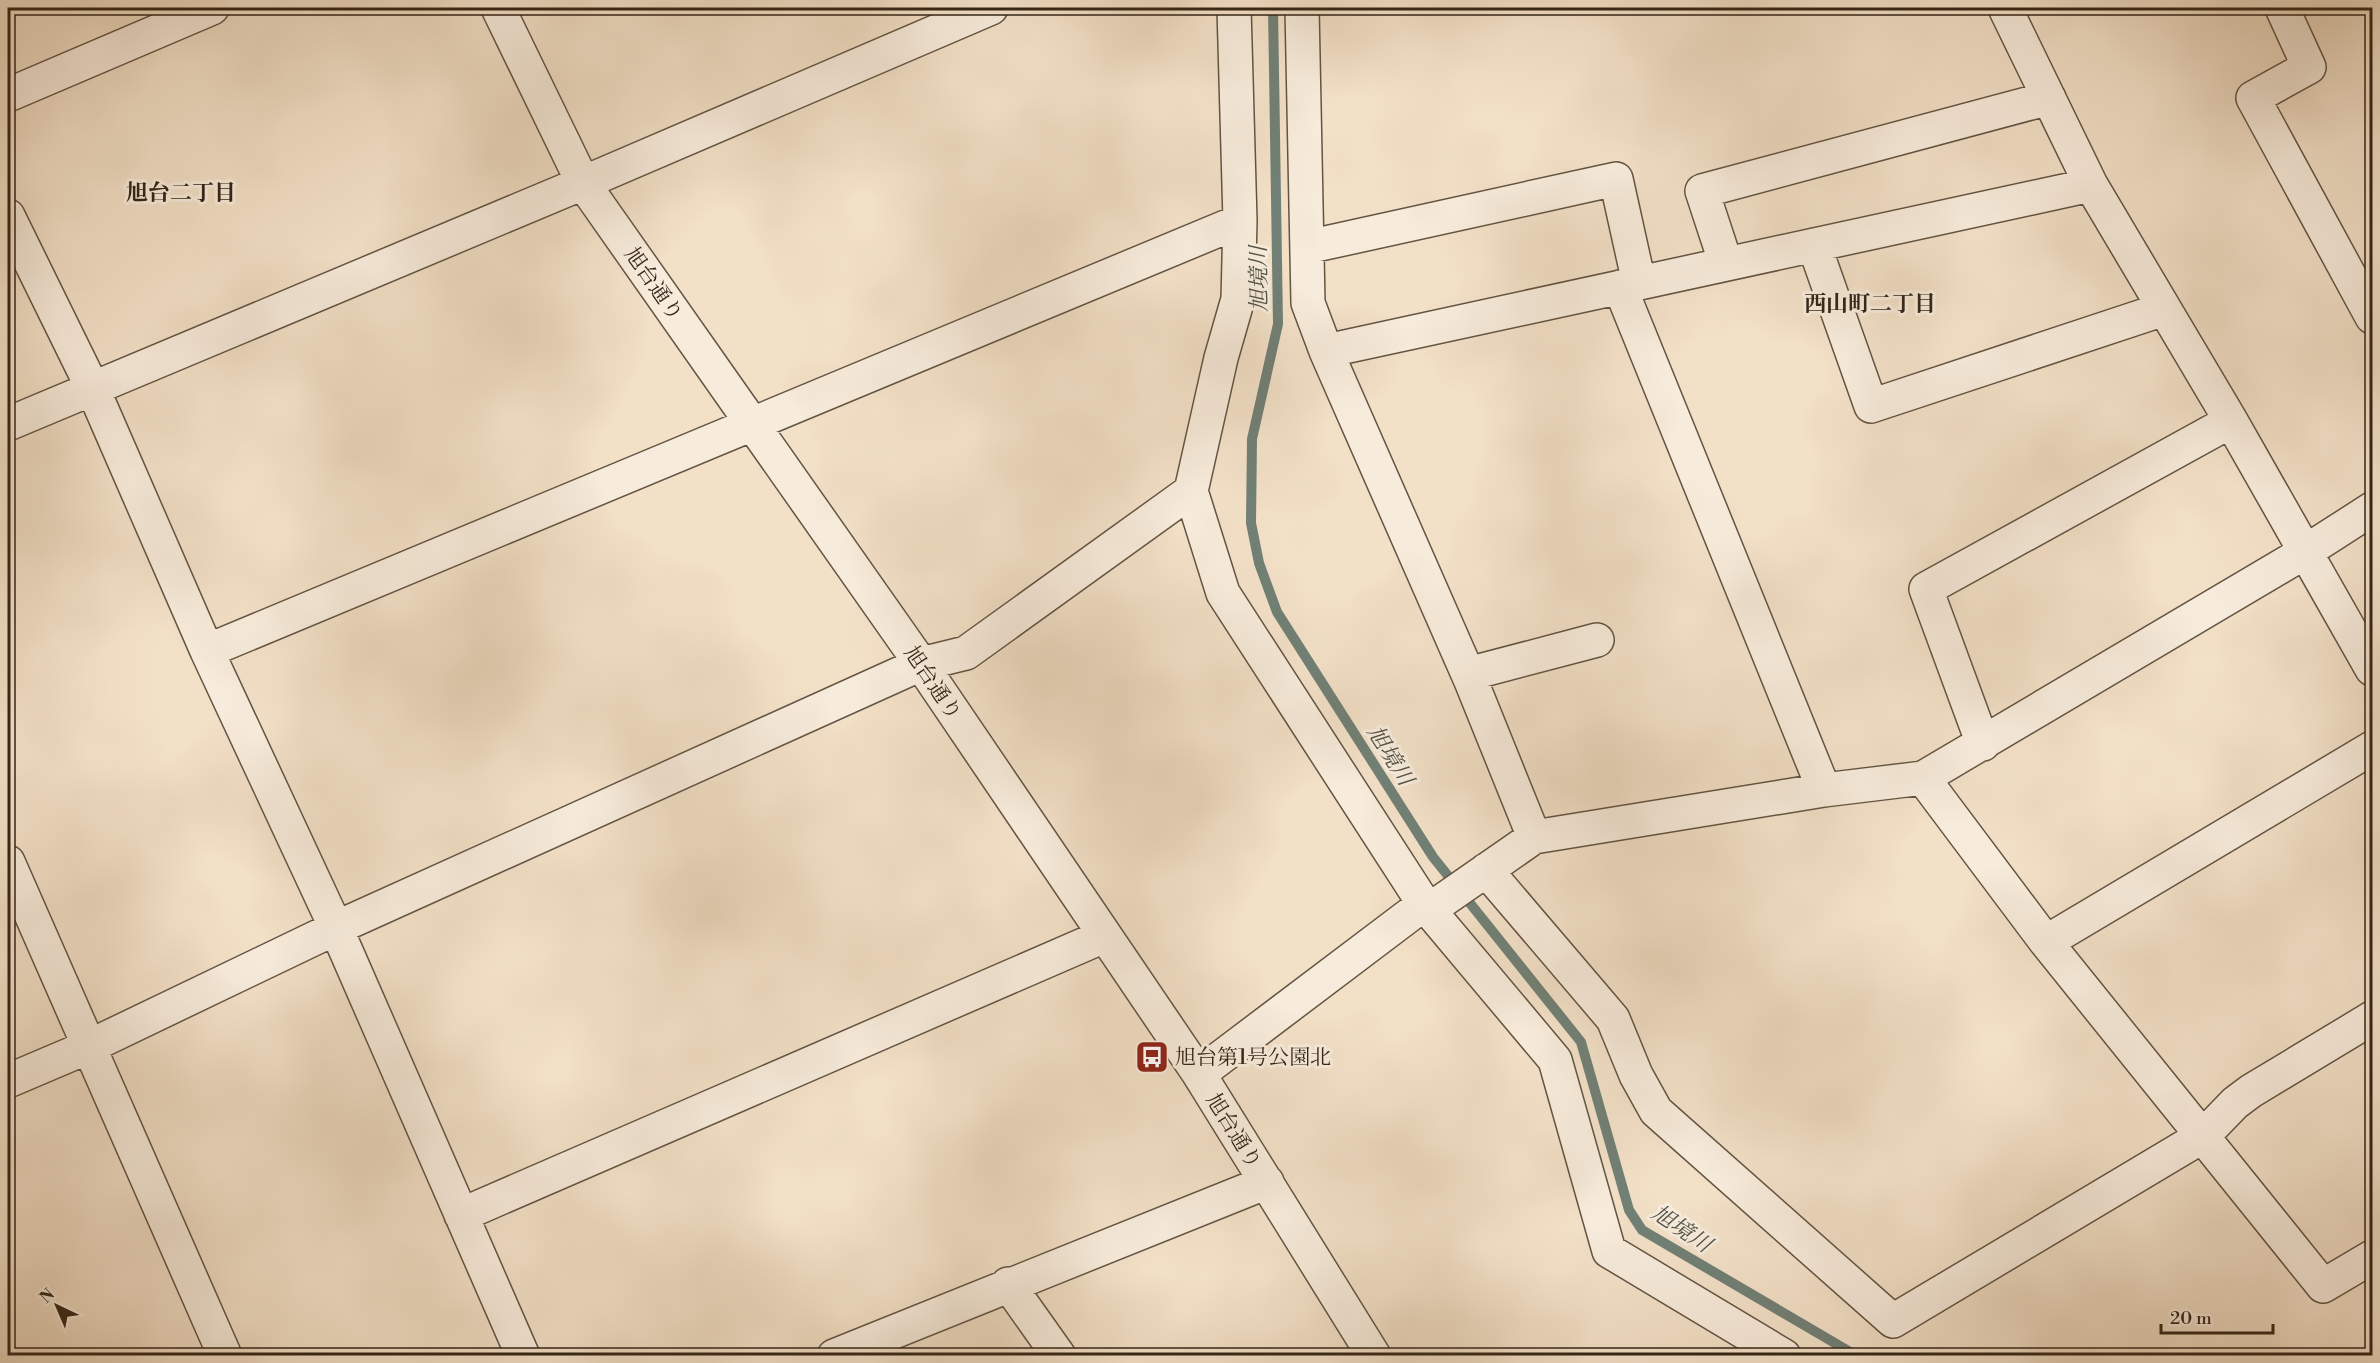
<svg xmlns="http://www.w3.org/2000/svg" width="2380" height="1363" viewBox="0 0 2380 1363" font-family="'Libre Bodoni','Noto Serif JP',serif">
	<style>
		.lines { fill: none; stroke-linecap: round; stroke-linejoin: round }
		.stream { stroke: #718076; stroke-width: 10 }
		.minor-casing { stroke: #635443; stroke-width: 36 }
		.minor { stroke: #f7ebdb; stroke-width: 33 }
		.labels { text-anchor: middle; stroke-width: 6; stroke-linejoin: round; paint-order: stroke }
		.street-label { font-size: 21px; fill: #332517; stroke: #f7ebdb }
		.poi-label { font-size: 21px; fill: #332517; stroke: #f7ebdb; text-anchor: start }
		.neighbourhood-label { font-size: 22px; font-weight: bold; fill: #332517; stroke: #f7ebdb }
		.water-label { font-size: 22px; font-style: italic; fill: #525347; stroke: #f7ebdb }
	</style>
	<rect width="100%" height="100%" fill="#f2e0c7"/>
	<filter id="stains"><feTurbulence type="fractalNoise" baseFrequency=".00333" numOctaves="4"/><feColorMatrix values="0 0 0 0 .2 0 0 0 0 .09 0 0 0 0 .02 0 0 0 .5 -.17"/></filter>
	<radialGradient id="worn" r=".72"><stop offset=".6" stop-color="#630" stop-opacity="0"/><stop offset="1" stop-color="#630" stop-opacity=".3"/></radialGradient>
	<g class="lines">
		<!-- stream -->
		<path class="stream" d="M1273 8 1278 324 1252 439 1251 523 1259 563 1277 612 1433 857 1581 1042 1629 1210 1642 1230 1857 1356"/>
		<!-- minor casing -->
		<g class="minor-casing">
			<path id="minor" d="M498 8 583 183 921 664 1199 1074 1374 1356
				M1234 8 1240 221 1238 299 1221 358 1191 491 1223 593 1424 904 1555 1060 1609 1251 1784 1356
				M1302 8 1308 303 1326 351 1471 681 1534 837
				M2005 8 2091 185 2231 421 2372 669
				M2282 8 2309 67 2253 98 2372 317
				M8 95 212 8
				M8 216 92 387 207 651 336 928 523 1356
				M1814 245 1871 406 2164 309
				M1307 247 1616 179 1639 283
				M1726 264 1702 191 2049 98
				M1620 287 1824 790
				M1326 351 2091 185
				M8 424 583 183 991 8
				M207 651 1240 221
				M1468 674 1597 640
				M1983 744 1926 589 2231 421
				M1923 778 2046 942 2323 1286 2372 1257
				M8 862 225 1356
				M1486 870 1613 1019 1636 1075 1656 1111 1893 1321 2203 1136 2235 1103 2251 1091 2372 1018
				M1429 910 1534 837 1824 790 1923 778 2305 552 2372 509
				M2046 942 2372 748
				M1199 1074 1424 904
				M8 1081 88 1047 336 928 921 664 966 653 1191 491
				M461 1215 1104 936
				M1008 1284 1059 1356
				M834 1356 1267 1182"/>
		</g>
		<!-- minor -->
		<use href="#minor" class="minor"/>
	</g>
	<!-- icons -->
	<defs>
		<g id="bus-square" transform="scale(1.725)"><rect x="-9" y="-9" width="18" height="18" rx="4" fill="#8f2418" stroke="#f7ebdb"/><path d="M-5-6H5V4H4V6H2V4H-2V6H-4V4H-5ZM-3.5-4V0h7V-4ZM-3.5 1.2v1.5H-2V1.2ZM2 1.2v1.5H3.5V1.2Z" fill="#fff"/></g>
	</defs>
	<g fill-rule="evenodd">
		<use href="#bus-square" x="1152" y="1057"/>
	</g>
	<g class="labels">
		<!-- street labels -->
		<g class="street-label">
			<text transform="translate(654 284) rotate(55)" y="7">旭台通り</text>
			<text transform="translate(933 683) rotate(56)" y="7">旭台通り</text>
			<text transform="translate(1234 1131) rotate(58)" y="7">旭台通り</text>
		</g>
		<!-- poi labels -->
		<g class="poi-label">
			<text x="1175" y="1064">旭台第1号公園北</text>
		</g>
		<!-- neighbourhood labels -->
		<g class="neighbourhood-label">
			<text x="181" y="200">旭台二丁目</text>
			<text x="1870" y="311">西山町二丁目</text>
		</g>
		<!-- water labels -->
		<g class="water-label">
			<text transform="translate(1258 279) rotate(-91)" y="8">旭境川</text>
			<text transform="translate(1391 755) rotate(58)" y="8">旭境川</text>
			<text transform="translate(1682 1228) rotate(34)" y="8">旭境川</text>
		</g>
	</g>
	<!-- margin -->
	<rect width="2380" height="1363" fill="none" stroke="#f2e0c7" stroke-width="30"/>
	<rect x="9" y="9" width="2362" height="1345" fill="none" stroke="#332517" stroke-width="3"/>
	<rect x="15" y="15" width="2350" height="1333" fill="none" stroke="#332517" stroke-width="1.5"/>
	<!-- north arrow -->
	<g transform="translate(57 1306) rotate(316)" stroke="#f7ebdb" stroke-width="4.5" paint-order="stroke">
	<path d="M0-4.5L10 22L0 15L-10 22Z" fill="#332517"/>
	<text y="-9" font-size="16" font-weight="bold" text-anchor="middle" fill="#332517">N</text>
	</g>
	<!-- scale -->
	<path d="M2161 1324v9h112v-9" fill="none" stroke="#332517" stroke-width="3"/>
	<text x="2170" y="1324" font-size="18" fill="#332517" stroke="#f7ebdb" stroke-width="4.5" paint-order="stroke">20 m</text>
	<rect width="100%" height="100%" filter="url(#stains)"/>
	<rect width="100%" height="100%" fill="url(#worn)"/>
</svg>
